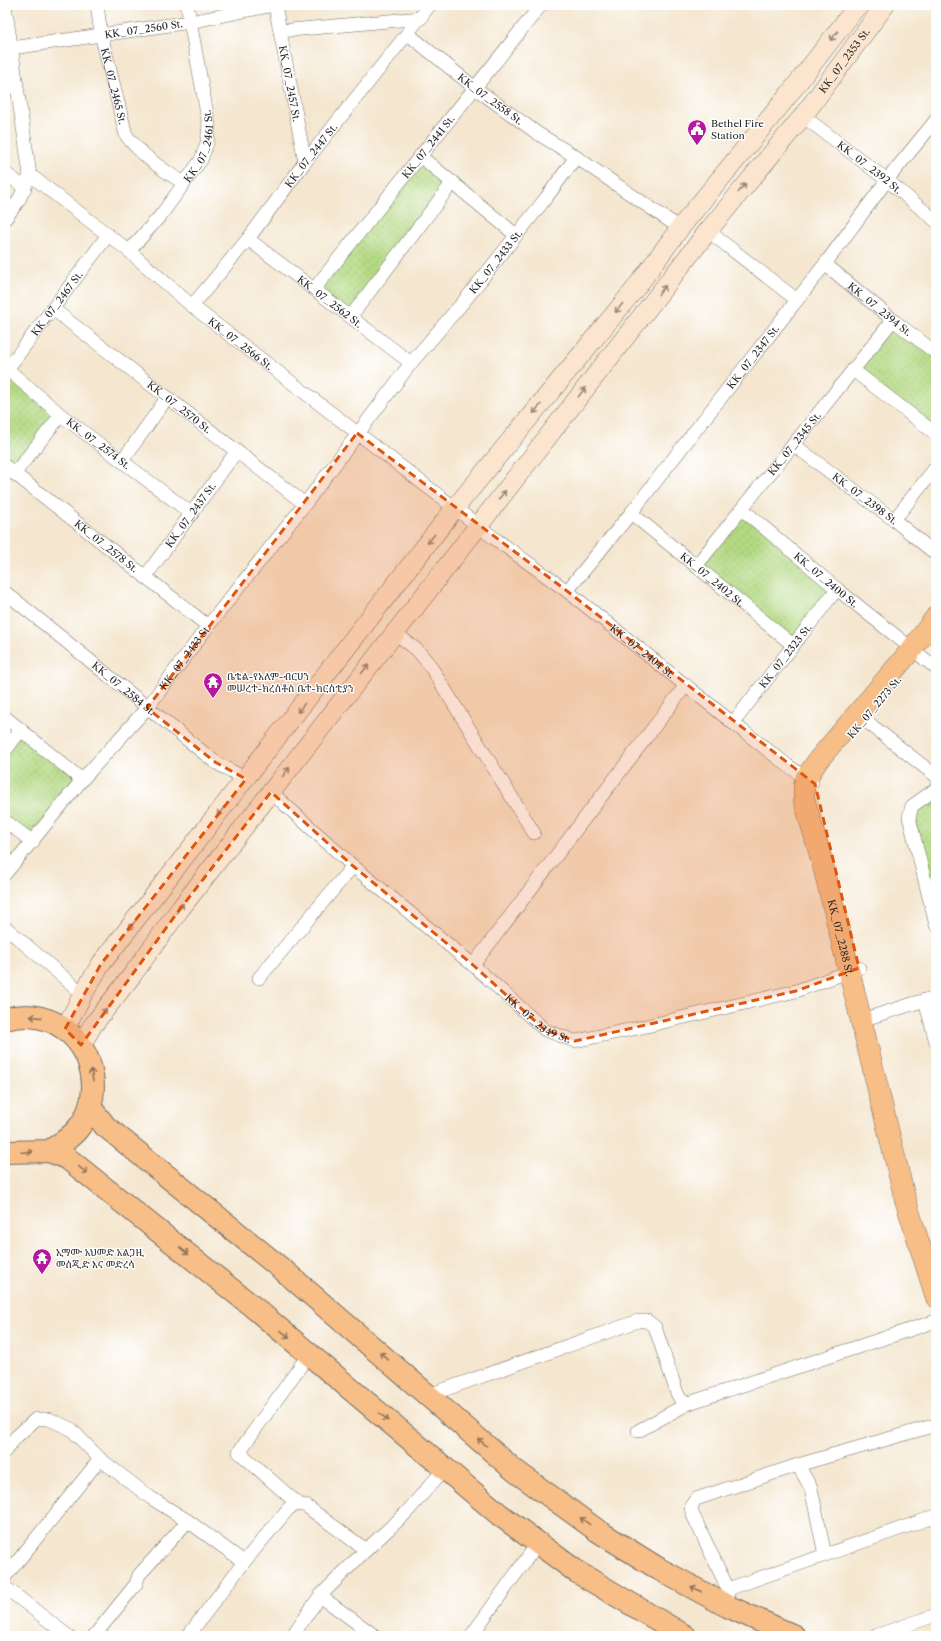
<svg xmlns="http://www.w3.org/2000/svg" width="941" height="1641" viewBox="0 0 941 1641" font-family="'Libre Caslon Text','Noto Serif Ethiopic',serif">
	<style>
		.green { fill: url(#green-dots); stroke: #6f8256 }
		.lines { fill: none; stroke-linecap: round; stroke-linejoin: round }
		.street-casing { stroke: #716c64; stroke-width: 14 }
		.secondary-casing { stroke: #716c64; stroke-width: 20 }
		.primary-casing { stroke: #716c64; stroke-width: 22 }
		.highway-casing { stroke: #716c64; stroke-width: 24 }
		.street { stroke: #fff; stroke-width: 13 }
		.secondary { stroke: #fce5cf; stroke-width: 19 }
		.primary { stroke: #f7be87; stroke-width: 21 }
		.highway { stroke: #f7be87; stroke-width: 22 }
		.oneway { stroke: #94887d }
		.oneway2 { stroke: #917459 }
		.marked { fill: #df570e; fill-opacity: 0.2; stroke: #df570e; stroke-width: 3; stroke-dasharray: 8 5; stroke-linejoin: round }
		.labels { text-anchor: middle; stroke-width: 3; stroke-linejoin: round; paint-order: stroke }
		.street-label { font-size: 10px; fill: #2b2b2b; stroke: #fff }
		.poi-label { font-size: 10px; fill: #2b2b2b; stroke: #fff; text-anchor: start }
	</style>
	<defs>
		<pattern id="green-dots" width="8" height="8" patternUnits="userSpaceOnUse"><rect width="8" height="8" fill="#b3d982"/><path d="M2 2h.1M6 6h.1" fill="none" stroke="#9aba70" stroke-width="1.8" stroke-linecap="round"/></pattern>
	</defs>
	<rect width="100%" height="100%" fill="#fff"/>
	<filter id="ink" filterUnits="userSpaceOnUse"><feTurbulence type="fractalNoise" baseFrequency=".025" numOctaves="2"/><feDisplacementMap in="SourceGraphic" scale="8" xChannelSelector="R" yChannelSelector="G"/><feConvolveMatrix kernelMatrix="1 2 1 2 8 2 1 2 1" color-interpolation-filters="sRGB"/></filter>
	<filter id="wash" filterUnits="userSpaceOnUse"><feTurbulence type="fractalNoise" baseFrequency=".012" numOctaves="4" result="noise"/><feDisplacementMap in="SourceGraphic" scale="16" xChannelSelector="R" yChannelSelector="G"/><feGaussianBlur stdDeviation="0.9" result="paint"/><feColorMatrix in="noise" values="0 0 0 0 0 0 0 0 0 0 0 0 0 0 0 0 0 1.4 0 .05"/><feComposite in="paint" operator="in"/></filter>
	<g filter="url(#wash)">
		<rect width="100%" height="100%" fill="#f4e6cf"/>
		<!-- green -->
		<path class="green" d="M420 156 453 182 351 316 315 288Z
			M893 320 936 353V434L853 370Z
			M5 372 61 415 14 474 5 466Z
			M742 509 837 589 793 645 696 566Z
			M21 730 82 780 33 842 5 821V751Z
			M936 789V913L910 809Z"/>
	</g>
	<g filter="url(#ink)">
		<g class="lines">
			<!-- street casing -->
			<g class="street-casing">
				<g id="street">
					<path id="s1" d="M97 5 101 34 126 135C141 155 162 170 184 183"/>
					<path id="s2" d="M275 5 305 162"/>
					<path d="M280 31 421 18"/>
					<path id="s3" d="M408 34 475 88 537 133 576 157 680 228"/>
					<path id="s4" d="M12 48 190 22 274 5"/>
					<path id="s5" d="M803 116 887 180 936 221"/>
					<path d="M420 156 516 235"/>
					<path d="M5 173 25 188"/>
					<path id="s6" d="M30 175 129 251 192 306 494 538 567 591 733 723 787 765 812 782"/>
					<path d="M5 219 19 200 30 175 5 5"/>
					<path d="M708 231 797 300"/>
					<path id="s7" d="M248 239 411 363"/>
					<path id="s8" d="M129 251 161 215 201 160 207 143 209 125 187 5"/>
					<path id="s9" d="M825 264 893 320 936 353"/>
					<path id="s10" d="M315 288 541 5"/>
					<path id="s11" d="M192 306 248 239 305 162 430 5"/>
					<path id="s12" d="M53 309 305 504"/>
					<path d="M351 316 453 182"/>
					<path id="s13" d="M7 369 61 415 192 514"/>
					<path d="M853 370 936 434"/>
					<path id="s14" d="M5 372 108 235"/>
					<path id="s15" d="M794 445 894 520 936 554"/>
					<path d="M122 461 167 398"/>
					<path id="s16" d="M5 466 208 626"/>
					<path d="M14 474 61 415"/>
					<path id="s17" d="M742 509 837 589 936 668"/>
					<path id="s18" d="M631 513 793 645"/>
					<path d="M894 520 936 467"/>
					<path id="s19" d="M696 566 893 320"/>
					<path id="s20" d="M145 577 236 452"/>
					<path id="s21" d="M567 591 631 513 825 264 887 180 936 120"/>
					<path id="s22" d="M5 592 215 762 246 779"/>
					<path d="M394 632 417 650 429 664 534 833"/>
					<path d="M857 714 936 776"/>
					<path d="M5 717 82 780"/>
					<path id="s23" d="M733 723 837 589"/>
					<path d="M5 751 21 730"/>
					<path d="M936 789 912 806 909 817 936 925"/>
					<path id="s24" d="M271 792 353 866 473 965 545 1030 575 1041 638 1028 796 991 859 968"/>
					<path d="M5 821 33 842"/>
					<path id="s25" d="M5 874 82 780 147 708 208 626 305 504 411 363 465 300 546 198 576 157"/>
					<path d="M5 927 83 994"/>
					<path d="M473 965 686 685"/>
					<path d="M259 978 353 866"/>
					<path d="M925 1000 936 1042"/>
					<path d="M862 1020 925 1000 936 998"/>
					<path d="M429 1395 638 1321H647L655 1327 677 1393 682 1402 689 1403 936 1321"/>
					<path d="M638 1431 689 1403"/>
					<path d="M5 1451 16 1437 36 1419H49L71 1429 100 1459 151 1498 188 1521 244 1562 289 1508 298 1504 306 1506 366 1550 320 1596 375 1636"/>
					<path d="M798 1465 811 1488 825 1555"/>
					<path d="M298 1504 239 1452 309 1354"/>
					<path d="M366 1550 406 1513 445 1468"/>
					<path d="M5 1577 100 1459"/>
					<path d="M5 1587 68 1636"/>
					<path d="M728 1589 936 1516"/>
					<path d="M727 1606 728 1589 692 1513 691 1506 696 1499 798 1465 936 1425"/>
					<path d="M94 1636 136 1584 139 1575 188 1521"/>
					<path d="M188 1636 244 1562"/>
					<path d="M292 1636 320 1596"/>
					<path d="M471 1636 538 1543"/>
					<path d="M875 1636 936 1615"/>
				</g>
			</g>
			<!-- secondary casing -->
			<g class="secondary-casing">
				<g id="secondary">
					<path d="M65 1029 83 994 101 964 455 508 635 289 680 228 783 102 858 5"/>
					<path id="s26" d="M81 1045 93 1025 133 974 180 909 708 231 803 116 885 5"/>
				</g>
			</g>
			<!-- primary casing -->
			<g class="primary-casing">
				<g id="primary">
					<path id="s27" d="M936 617 912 649 819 759 806 778 804 787V799L823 865 905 1199 936 1297"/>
				</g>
			</g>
			<!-- highway casing -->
			<g class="highway-casing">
				<path id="highway" d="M5 1019C55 1004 100 1047 92 1098 90 1108 86 1118 80 1126 72 1137 61 1144 49 1151
					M90 1107 105 1126 283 1270 514 1470 598 1531 659 1569 727 1606 794 1636
					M5 1152 49 1151 67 1158 252 1306 500 1515 577 1572 685 1636"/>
			</g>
			<!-- street -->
			<use href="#street" class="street"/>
			<!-- secondary -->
			<use href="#secondary" class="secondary"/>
			<!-- primary -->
			<use href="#primary" class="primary"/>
			<!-- highway -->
			<use href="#highway" class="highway"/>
		</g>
		<!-- one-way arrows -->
		<defs><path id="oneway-shaft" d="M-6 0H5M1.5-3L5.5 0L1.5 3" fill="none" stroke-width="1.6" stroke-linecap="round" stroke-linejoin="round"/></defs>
		<g class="oneway">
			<use href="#oneway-shaft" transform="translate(834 36) rotate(128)"/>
			<use href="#oneway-shaft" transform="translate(742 188) rotate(-50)"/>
			<use href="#oneway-shaft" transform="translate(662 290) rotate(-52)"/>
			<use href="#oneway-shaft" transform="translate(619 308) rotate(129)"/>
			<use href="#oneway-shaft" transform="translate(582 392) rotate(-52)"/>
			<use href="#oneway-shaft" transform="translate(537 409) rotate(129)"/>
			<use href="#oneway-shaft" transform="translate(502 495) rotate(-52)"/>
			<use href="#oneway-shaft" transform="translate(431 539) rotate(128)"/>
			<use href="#oneway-shaft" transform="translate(365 669) rotate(-52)"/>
			<use href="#oneway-shaft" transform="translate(301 708) rotate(128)"/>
			<use href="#oneway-shaft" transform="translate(286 772) rotate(-52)"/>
			<use href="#oneway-shaft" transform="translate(221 811) rotate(128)"/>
			<use href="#oneway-shaft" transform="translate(180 908) rotate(-53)"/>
			<use href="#oneway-shaft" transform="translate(132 925) rotate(128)"/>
			<use href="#oneway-shaft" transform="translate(103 1013) rotate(-52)"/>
		</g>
		<g class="oneway2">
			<use href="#oneway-shaft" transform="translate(36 1017) rotate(-174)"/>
			<use href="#oneway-shaft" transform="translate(92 1075) rotate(-99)"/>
			<use href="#oneway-shaft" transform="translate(27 1152) rotate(-2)"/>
			<use href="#oneway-shaft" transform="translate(83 1170) rotate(38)"/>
			<use href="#oneway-shaft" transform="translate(184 1251) rotate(39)"/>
			<use href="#oneway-shaft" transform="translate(285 1334) rotate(40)"/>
			<use href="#oneway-shaft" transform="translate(384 1356) rotate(-139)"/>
			<use href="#oneway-shaft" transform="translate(384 1417) rotate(40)"/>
			<use href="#oneway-shaft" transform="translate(482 1442) rotate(-140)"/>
			<use href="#oneway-shaft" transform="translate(585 1521) rotate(-144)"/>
			<use href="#oneway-shaft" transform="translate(696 1589) rotate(-152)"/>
		</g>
	</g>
	<!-- marked area -->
	<path class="marked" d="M357 433 567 591 815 784 859 968 796 991 575 1041 545 1030 473 965 353 866 271 792 180 909 81 1045 65 1029 101 964 246 779 215 762 147 708Z"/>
	<!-- icons -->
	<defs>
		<g id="civic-pin" transform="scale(1)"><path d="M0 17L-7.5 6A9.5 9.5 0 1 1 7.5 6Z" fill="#b5179e" stroke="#fff"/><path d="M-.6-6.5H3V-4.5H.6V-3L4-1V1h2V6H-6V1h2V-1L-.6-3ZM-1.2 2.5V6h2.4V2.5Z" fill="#fff"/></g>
		<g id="temple-pin" transform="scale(1)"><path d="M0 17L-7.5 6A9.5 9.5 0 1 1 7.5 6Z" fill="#b5179e" stroke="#fff"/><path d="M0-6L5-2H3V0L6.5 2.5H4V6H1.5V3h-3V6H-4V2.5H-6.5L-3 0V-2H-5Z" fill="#fff"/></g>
	</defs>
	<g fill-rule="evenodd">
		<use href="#civic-pin" x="697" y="129"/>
		<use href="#temple-pin" x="213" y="682"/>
		<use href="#temple-pin" x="42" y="1258"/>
	</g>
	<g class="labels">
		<!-- street labels -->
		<g class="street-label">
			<text dy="4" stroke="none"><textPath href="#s4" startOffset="133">KK_07_2560 St.</textPath></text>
			<text dy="4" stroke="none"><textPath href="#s26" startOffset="1246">KK_07_2353 St.</textPath></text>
			<text dy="4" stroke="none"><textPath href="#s2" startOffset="80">KK_07_2457 St.</textPath></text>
			<text dy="4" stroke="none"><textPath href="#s1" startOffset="83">KK_07_2465 St.</textPath></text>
			<text dy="4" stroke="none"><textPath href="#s3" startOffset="105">KK_07_2558 St.</textPath></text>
			<text dy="4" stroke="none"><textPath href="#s8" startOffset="129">KK_07_2461 St.</textPath></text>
			<text dy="4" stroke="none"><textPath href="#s10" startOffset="181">KK_07_2441 St.</textPath></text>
			<text dy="4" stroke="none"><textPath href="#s11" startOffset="192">KK_07_2447 St.</textPath></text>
			<text dy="4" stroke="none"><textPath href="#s5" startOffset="84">KK_07_2392 St.</textPath></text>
			<text dy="4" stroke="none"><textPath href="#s25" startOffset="785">KK_07_2433 St.</textPath></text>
			<text dy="4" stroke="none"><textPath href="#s7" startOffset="103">KK_07_2562 St.</textPath></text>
			<text dy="4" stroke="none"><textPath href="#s14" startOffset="86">KK_07_2467 St.</textPath></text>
			<text dy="4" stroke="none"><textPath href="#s9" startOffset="71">KK_07_2394 St.</textPath></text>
			<text dy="4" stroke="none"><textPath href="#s6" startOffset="270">KK_07_2566 St.</textPath></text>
			<text dy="4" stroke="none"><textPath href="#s21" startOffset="299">KK_07_2347 St.</textPath></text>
			<text dy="4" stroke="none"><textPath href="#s12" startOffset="160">KK_07_2570 St.</textPath></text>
			<text dy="4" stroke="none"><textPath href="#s13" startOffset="118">KK_07_2574 St.</textPath></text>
			<text dy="4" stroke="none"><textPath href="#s19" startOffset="157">KK_07_2345 St.</textPath></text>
			<text dy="4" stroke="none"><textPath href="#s15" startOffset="89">KK_07_2398 St.</textPath></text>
			<text dy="4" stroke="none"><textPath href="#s20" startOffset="77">KK_07_2437 St.</textPath></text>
			<text dy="4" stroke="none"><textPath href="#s16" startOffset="129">KK_07_2578 St.</textPath></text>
			<text dy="4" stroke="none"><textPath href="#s18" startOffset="105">KK_07_2402 St.</textPath></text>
			<text dy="4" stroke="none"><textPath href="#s17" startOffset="110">KK_07_2400 St.</textPath></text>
			<text dy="4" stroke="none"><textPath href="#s6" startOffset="776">KK_07_2404 St.</textPath></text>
			<text dy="4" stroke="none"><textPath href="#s23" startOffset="85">KK_07_2323 St.</textPath></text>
			<text dy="4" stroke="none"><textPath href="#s25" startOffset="282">KK_07_2433 St.</textPath></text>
			<text dy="4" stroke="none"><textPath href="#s22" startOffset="153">KK_07_2584 St.</textPath></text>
			<text transform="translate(874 707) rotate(-50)" y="4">KK_07_2273 St.</text>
			<text dy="4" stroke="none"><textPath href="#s27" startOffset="372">KK_07_2288 St.</textPath></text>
			<text dy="4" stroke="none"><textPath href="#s24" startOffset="351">KK_07_2349 St.</textPath></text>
		</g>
		<!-- poi labels -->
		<g class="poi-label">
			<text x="711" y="127">Bethel Fire<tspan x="711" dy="12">Station</tspan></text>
			<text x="227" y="680">ቤቴል-የአለም-ብርሀን<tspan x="227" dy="12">መሠረተ-ክረስቶስ ቤተ-ክርስቲያን</tspan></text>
			<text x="56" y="1256">ኢማሙ አህመድ አልጋዚ<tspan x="56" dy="12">መስጂድ እና መድረሳ</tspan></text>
		</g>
	</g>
	<!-- margin -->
	<rect width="941" height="1641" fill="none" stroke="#fff" stroke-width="20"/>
</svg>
